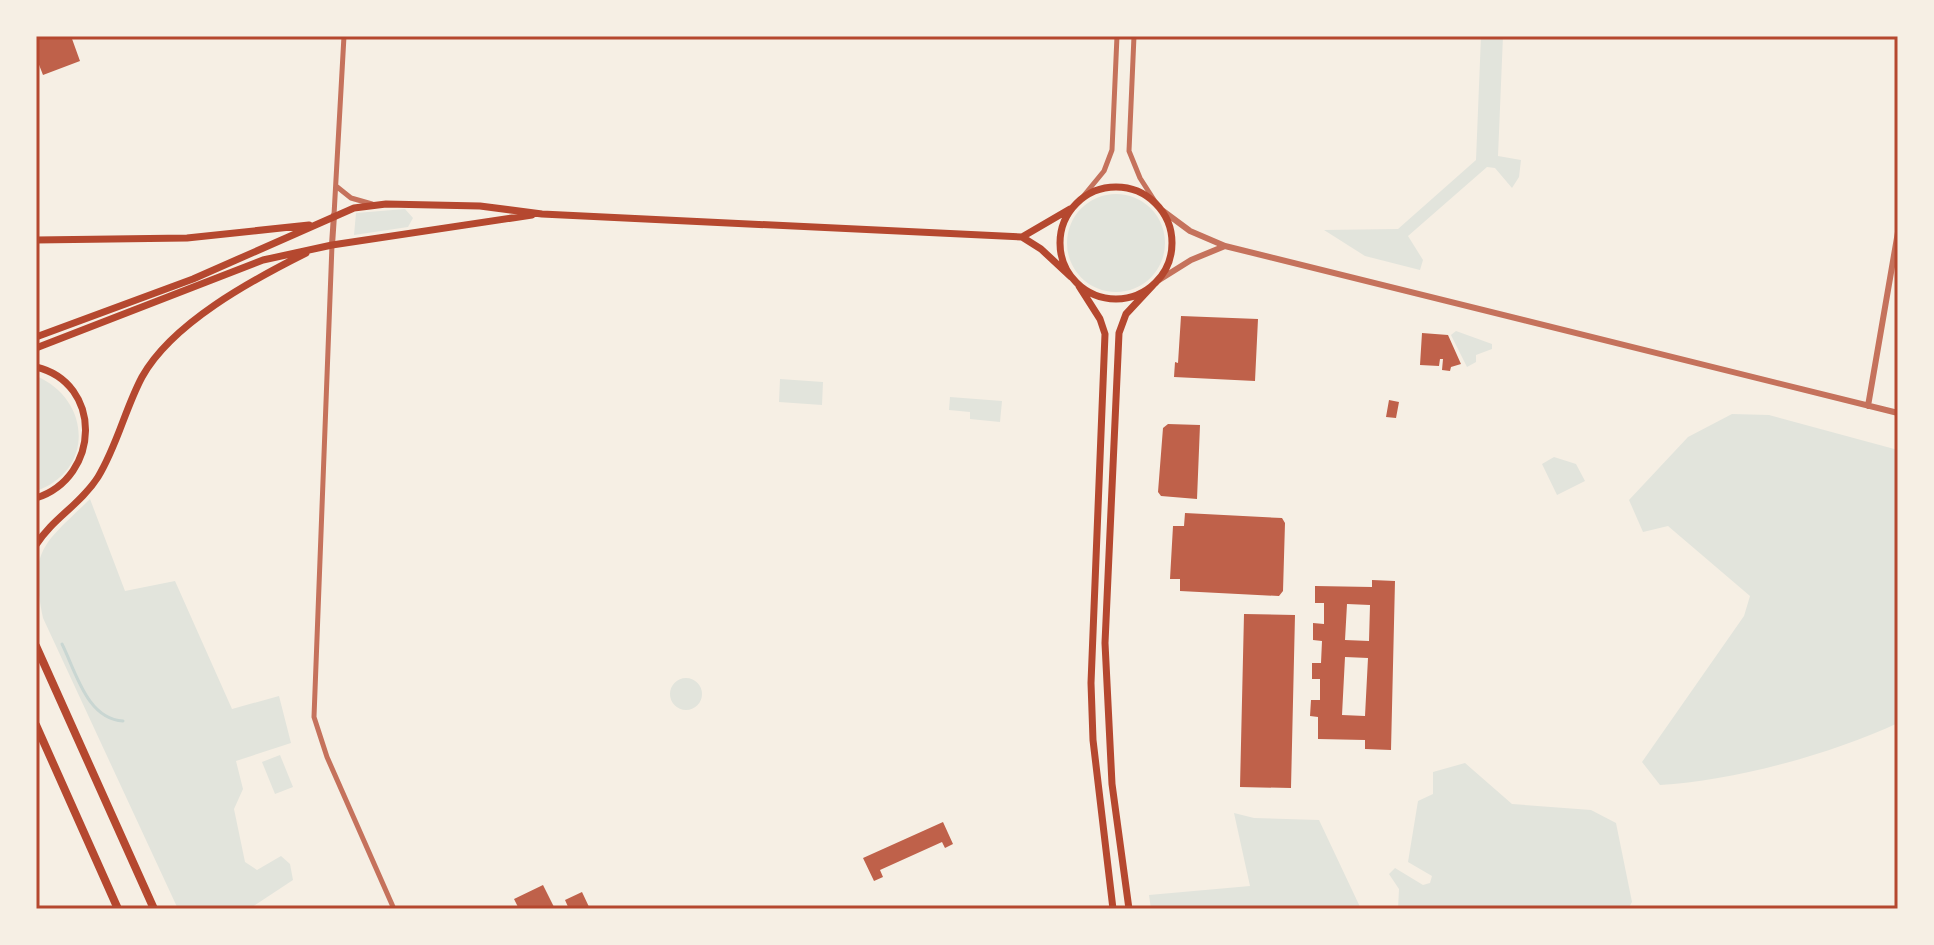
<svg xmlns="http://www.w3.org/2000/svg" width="1934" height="945" viewBox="0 0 1934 945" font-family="'DejaVu Sans',sans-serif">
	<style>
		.green { fill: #e2e4dc }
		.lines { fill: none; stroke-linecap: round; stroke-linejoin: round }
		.stream { stroke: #c9d6d2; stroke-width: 3 }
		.building { fill: #bf614a; fill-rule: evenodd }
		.minor { stroke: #c5725c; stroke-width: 5 }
		.tertiary { stroke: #c5725c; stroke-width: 6 }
		.secondary { stroke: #b5482f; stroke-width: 7 }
		.trunk { stroke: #b5482f; stroke-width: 8 }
		.neatline { fill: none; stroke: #b5482f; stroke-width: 3 }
	</style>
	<rect width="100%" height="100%" fill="#f6efe4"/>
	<!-- green -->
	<path class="green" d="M1481 36H1503L1498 156 1521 160 1519 177 1512 188 1495 168 1487 167 1408 236 1423 260 1420 270 1365 256 1324 230 1398 229 1476 160Z
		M1067 243a49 49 0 1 1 98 0a49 49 0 1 1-98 0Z
		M405 209 413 218 408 227 354 235 356 213Z
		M1456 331 1492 344V349L1476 355V362L1467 367 1451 335Z
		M36 376C91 399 95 471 36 491Z
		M780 379 823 382 822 405 779 402Z
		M950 397 1002 401 1000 422 970 419V412L949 410Z
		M1732 414 1769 415 1898 450V723C1832 754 1733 781 1660 785L1642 762 1744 616 1750 596 1668 526 1643 532 1629 500 1688 437Z
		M1554 457 1576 464 1585 481 1557 495 1542 464Z
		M90 499 125 591 175 581 232 709 279 696 291 743 236 761 243 789 234 809 245 862 257 870 281 856 290 864 293 880 249 909H178L43 618C29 549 42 546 90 499Z
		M670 694a16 16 0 1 1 32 0a16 16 0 1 1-32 0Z
		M280 755 293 787 275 794 262 762Z
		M1465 763 1512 804 1591 810 1616 823 1632 902 1628 909H1398L1399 889 1389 874 1395 868 1423 885 1430 883 1432 876 1408 862 1418 801 1433 794V772Z
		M1234 813 1254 818 1319 820 1361 909H1151L1149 895 1250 886Z"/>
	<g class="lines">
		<!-- stream -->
		<path class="stream" d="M62 644C76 672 87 719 123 721"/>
	</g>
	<!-- building -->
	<path class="building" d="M36 36H71L80 61 43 75 36 57Z
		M1181 316 1258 319 1255 381 1174 377 1175 362 1178 363Z
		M1422 333 1448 335 1461 364 1451 367 1450 371 1442 370 1443 359H1440L1439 366 1420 365Z
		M1389 400 1399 402 1396 418 1386 417Z
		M1168 424 1200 425 1197 499 1161 496 1158 492 1163 428Z
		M1185 513 1282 518 1285 523 1283 591 1279 596 1180 591V579H1170L1173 526H1184Z
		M1372 580 1395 581 1391 750 1365 749V740L1318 739V717L1310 716 1311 700H1320V679H1312V663H1321L1322 641 1313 640V623L1324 624V603H1315V586L1372 587ZM1347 604 1370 605 1369 641 1345 640ZM1345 657 1368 658 1365 716 1342 715Z
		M1244 614 1295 615 1291 788 1240 787Z
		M943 822 953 844 945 848 942 842 880 870 883 877 874 881 863 858Z
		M543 885 555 909H519L514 899Z
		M582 892 590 909H569L565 900Z"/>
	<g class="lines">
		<!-- minor -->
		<path class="minor" d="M1134 36 1129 151 1140 178 1156 203
			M336 186 351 198 372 204
			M1081 199 1104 171 1112 150 1117 36
			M334 215 344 36
			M332 245 314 717 327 757 394 909"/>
		<!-- tertiary -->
		<path class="tertiary" d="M1163 211 1190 231 1225 246 1898 413
			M332 245 334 215
			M1159 280 1191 260 1225 246
			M1868 406 1898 232"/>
		<!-- secondary -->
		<path class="secondary" d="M1060 243a56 56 0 1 1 112 0a56 56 0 1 1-112 0Z
			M1022 237 1070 209
			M36 240 187 238 309 225
			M1079 286 1100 319 1105 334 1091 683 1093 740 1113 909
			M36 337 193 279 354 208 386 204 480 206 542 214 1022 237 1041 249 1071 277
			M36 348 263 260 332 245 532 215
			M36 367C103 383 101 477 36 498
			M36 545C52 519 81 504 98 477 117 446 125 409 142 377 172 323 252 280 306 253
			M1129 909 1112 784 1105 643 1119 333 1126 314 1153 285"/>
		<!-- trunk -->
		<path class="trunk" d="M36 646 154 909
			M36 725 118 909"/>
	</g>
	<!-- border -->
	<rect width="1934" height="945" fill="none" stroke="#f6efe4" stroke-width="76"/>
	<rect x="38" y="38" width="1858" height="869" class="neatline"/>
</svg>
